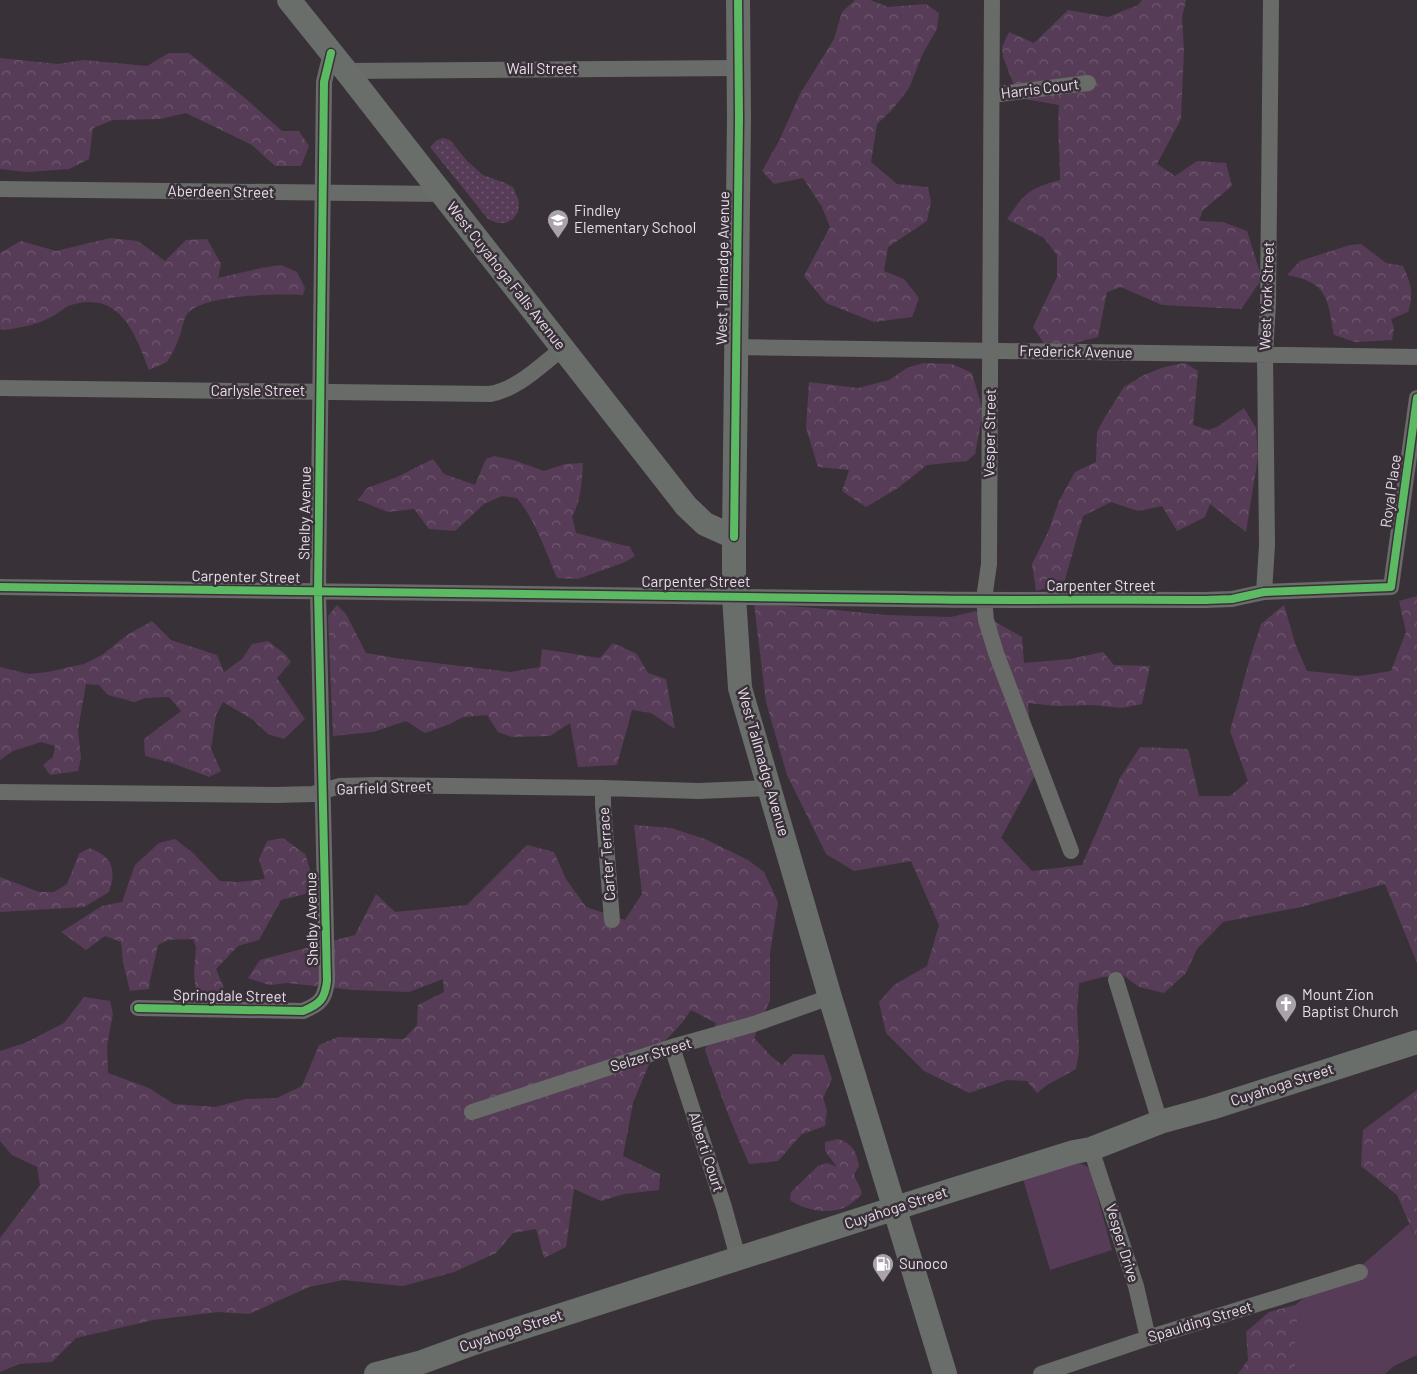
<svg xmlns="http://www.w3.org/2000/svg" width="1417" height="1374" viewBox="0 0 1417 1374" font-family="Barlow,sans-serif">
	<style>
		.green { fill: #573c57 }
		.forest { fill: url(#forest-crowns) }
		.park { fill: url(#park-dots) }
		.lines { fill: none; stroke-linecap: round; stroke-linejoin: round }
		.street { stroke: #686b67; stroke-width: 16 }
		.secondary { stroke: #6a6e6a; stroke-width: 24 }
		.cycleway-casing { stroke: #3a303a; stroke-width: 11 }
		.cycleway { stroke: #5cba63; stroke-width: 8 }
		.labels { text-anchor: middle; stroke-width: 5; stroke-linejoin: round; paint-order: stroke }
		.street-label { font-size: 15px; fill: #e6dfe6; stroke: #3a303a }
		.poi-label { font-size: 15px; fill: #e6dfe6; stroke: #3a303a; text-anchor: start }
	</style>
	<defs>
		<pattern id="forest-crowns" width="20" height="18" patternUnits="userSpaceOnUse" patternTransform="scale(1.25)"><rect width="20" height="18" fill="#573c57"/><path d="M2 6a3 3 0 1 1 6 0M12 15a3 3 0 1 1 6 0" fill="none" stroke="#6f586f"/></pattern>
		<pattern id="park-dots" width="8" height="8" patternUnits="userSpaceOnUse" patternTransform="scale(1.25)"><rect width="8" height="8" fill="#573c57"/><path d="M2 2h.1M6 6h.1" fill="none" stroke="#6f586f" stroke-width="1.8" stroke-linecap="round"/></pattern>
	</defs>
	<rect width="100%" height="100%" fill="#383238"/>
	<!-- green -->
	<path class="green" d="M1075 1161 1090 1168 1112 1250 1050 1270 1023 1179Z
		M1409 1224 1417 1241V1355L1394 1366 1385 1374H1295V1326L1301 1314 1295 1305 1309 1294 1359 1268Z"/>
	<!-- forest -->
	<path class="forest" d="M855 0H870L888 7 926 4 939 13 937 29 923 53 909 88 892 110 877 124 871 162 897 184 928 187 931 202 927 221 888 247 884 271 904 279 919 298 912 317 874 322 826 303 804 276 830 227 822 207 803 178 774 184 762 171 779 141 800 94 834 39 842 12Z
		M1142 0H1186L1182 17 1184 50 1181 119 1157 164 1175 176 1197 161 1226 163 1232 186 1203 210 1199 221 1223 222 1247 231 1262 279 1241 309 1162 305 1121 287 1107 292 1098 337 1070 344 1045 345 1033 327 1057 277V255L1044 238 1007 219C1026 192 1028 189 1060 180 1060 155 1057 130 1059 105L1019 98 1003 57 1002 47 1009 32 1034 43 1068 10 1108 17 1138 5Z
		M169 53H189L245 98 282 131H299L309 146 301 166H275L252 145 186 113 160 119 113 120 93 128 89 159 69 169 27 172 0 169V58L58 64 83 60 147 66Z
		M110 238 138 241 165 261 186 240 207 239 221 264 218 278 261 268 281 265 297 272 305 288 303 295C278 293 204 295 188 313 183 319 182 331 179 338 176 347 171 355 167 362L149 370C135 333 120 290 71 305 64 307 58 314 51 317 36 325 20 328 3 330L0 329V253L21 241 56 251Z
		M1361 244 1386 263 1403 266C1411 284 1414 293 1408 312L1391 319 1394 328 1392 340 1355 342 1334 335C1327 298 1329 283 1287 275L1300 261 1350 245Z
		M923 363 952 364 972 373 983 411 975 454 967 461 927 465 898 488 866 507 842 491 849 470 818 467 806 428 809 382 858 388 889 380 907 368Z
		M1185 363 1198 371 1193 425 1208 430 1217 427 1244 408 1256 428 1258 457 1246 532 1210 504 1205 517 1177 531 1162 506 1138 511 1111 502 1083 516 1064 583 1036 591 1032 564 1048 532 1059 501 1075 472 1096 462 1097 432 1105 417 1124 387 1144 375 1164 367Z
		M494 456 513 460 544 471 565 464 583 463C582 482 581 500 572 517L576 533 630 547 635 556 625 562 578 579 557 578C545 550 536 521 517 498L502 496 484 504 455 531 429 529 414 509 388 512 358 500 367 488 397 477 433 459 444 474 475 485 486 459Z
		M1417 596V963L1385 884 1301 907 1223 922 1197 949 1186 973 1164 993 1139 987 1123 975 1103 977 1079 983 1077 1010 1079 1051 1076 1069 1047 1085 1037 1093 1027 1081 1007 1080 969 1093 924 1071 886 1033 879 1002 894 985 927 966 939 925 911 861 854 871 826 854 787 775 766 702 754 604 815 608 886 615 951 617 976 611 1022 637 1024 663 1070 659 1103 652 1114 665 1150 666 1142 704 1121 708 1093 705 1056 706 1028 703 1034 777 1001 838 1032 871 1082 865 1120 778 1140 747 1188 749 1199 796H1230L1248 781 1230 731 1250 658 1261 624 1284 605 1296 646 1307 671 1359 676 1391 671 1406 632 1399 601Z
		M337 605 346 614 366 653 402 659 511 672 540 667 542 649 600 658 613 643 637 654 648 673 666 679 675 729 651 713 632 710 617 765 578 767 570 723 550 736 512 737 498 732 487 715 463 717 450 724 425 733 406 721 373 732 333 736 328 616Z
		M152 621 171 640 217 655 224 672 242 659 252 644 268 641 286 655 291 662 277 678 305 719 284 739 268 734 252 719 223 702 216 715 211 749 221 771 209 777 172 763 145 756 144 739 181 711 169 697 145 698 135 702 108 695 99 685 86 684 78 730 81 758 78 771 50 775 43 765 53 757 55 746 41 742 13 751 0 760V667L29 674 48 672 84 664 102 655 127 635Z
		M634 825 671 828 705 839 748 860 764 872 778 902 770 953V1000L754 1038 771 1056 782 1065 793 1054 824 1055 832 1079 823 1098 827 1110 825 1126 802 1134 778 1161 749 1164 726 1109 705 1050 716 1023 691 1010 682 1023 663 1043 650 1062 633 1103 623 1156 660 1174 659 1190 624 1194 601 1201 574 1189 566 1247 544 1258 536 1229 513 1233 496 1253 454 1272 403 1286 343 1280 309 1287 249 1314 218 1312 153 1320 76 1338 52 1362 19 1364 0 1372V1238L40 1185 37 1167 12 1155 0 1141V1051L25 1043 64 1023 84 997 110 1001 113 1014 107 1045 108 1073 149 1088 174 1104 215 1107 246 1099 277 1098 302 1086 319 1045 338 1037 404 1039 417 1025 418 1005 444 992 443 979 409 992 353 990 287 983 269 985 248 978 260 960 355 935 376 894 395 912 467 905 527 845 554 852 566 879 586 907 625 920 642 894Z
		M283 838 305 854 315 884 305 894 281 900 259 940 238 946 216 969 225 991 214 1001 197 999 194 975 196 947 193 939 168 940 158 945 150 980 149 989 130 991 123 963 121 942 105 936 86 950 61 932 102 906 122 902 135 865 159 843 175 839 193 853 220 881 238 882 265 879 259 859 267 841Z
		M89 848C112 856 117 869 109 892L84 907 0 912V877L39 892H54L67 884 79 854Z
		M1417 1090V1241L1397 1195 1361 1166 1363 1130Z
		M839 1139C854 1146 856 1151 859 1166L854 1174C855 1181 863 1188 861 1195 859 1198 855 1200 852 1203 835 1216 807 1212 790 1200L791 1192 818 1166 827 1163 837 1167 825 1151V1142Z
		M1295 1305 1301 1314 1295 1326V1374H1238L1248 1360 1246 1332 1269 1312Z"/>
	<!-- park -->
	<path class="park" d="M443 138 450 140 467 161 483 175 505 183 513 187 519 202 518 212 513 219 506 223H497L488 219 430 147 437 140Z"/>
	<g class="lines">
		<!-- street -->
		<path class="street" d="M992 0 989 564 984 599 986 620 996 653 1071 851
			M346 71 738 68
			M992 95 1088 83
			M0 189 442 194
			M736 347 1417 357
			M0 388 490 394C518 389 540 366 562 349
			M0 587C301 591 602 595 902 599 1003 601 1104 599 1205 600L1232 599 1264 592 1391 587 1417 398
			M1264 592 1267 545 1265 354 1268 303 1271 0
			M603 788V805L612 920
			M0 792 276 795 313 794 340 786 377 785 603 788 699 791 769 788
			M1116 980 1160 1122
			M138 1008 303 1011C320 1004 325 999 327 981L318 592 324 82 331 53
			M672 1047 724 1207 738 1258
			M472 1112 672 1047 754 1024 830 997
			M1091 1149 1136 1286 1148 1338
			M1041 1374 1148 1338 1360 1272"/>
		<!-- secondary -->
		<path class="secondary" d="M289 0 346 71 686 506 705 524 734 537
			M738 0 739 118 734 537V596L740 688 830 997 945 1374
			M376 1374 422 1362 474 1343 949 1191 1074 1152 1091 1149 1160 1122 1211 1108 1417 1042"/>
		<!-- cycleway casing -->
		<g class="cycleway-casing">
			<path id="cycleway" d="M734 537 739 118 738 0
				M0 587C301 591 602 595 902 599 1003 601 1104 599 1205 600L1232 599 1264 592 1391 587 1417 398
				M138 1008 303 1011C320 1004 325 999 327 981L318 592 324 82 331 53"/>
		</g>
		<!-- cycleway -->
		<use href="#cycleway" class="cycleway"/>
	</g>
	<!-- icons -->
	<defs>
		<g id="school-pin" transform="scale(1.125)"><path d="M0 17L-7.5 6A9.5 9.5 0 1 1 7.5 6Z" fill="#a9a2a9" stroke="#3a303a"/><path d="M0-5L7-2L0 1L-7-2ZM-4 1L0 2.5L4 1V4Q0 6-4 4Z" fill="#fff"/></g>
		<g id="church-pin" transform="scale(1.125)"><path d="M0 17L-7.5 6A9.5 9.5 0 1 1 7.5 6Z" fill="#a9a2a9" stroke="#3a303a"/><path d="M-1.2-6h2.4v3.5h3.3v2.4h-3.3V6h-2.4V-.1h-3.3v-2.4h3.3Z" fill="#fff"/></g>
		<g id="fuel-pin" transform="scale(1.125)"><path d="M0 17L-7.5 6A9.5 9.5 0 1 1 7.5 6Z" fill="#a9a2a9" stroke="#3a303a"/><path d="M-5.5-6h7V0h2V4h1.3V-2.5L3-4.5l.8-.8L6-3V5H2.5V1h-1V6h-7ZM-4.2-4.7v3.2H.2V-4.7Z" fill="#fff"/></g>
	</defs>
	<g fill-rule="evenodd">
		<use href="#school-pin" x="558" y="220"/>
		<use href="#church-pin" x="1286" y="1004"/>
		<use href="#fuel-pin" x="883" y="1264"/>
	</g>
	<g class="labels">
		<!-- street labels -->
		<g class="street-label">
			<text x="542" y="74">Wall Street</text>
			<text transform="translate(1040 89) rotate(-7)" y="5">Harris Court</text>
			<text transform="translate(221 192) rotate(1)" y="5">Aberdeen Street</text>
			<text transform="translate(723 268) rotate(-89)" y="5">West Tallmadge Avenue</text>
			<text transform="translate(506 276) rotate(52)" y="5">West Cuyahoga Falls Avenue</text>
			<text transform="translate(1267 296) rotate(-88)" y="5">West York Street</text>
			<text transform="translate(1076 352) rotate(1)" y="5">Frederick Avenue</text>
			<text x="258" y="396">Carlysle Street</text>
			<text transform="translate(990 433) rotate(-89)" y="5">Vesper Street</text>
			<text transform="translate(1391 491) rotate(-82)" y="5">Royal Place</text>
			<text transform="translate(305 513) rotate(-89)" y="5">Shelby Avenue</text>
			<text transform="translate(246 577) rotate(1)" y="5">Carpenter Street</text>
			<text x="696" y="587">Carpenter Street</text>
			<text x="1101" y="591">Carpenter Street</text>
			<text transform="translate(763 762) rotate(74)" y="5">West Tallmadge Avenue</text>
			<text transform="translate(384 788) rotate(-2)" y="5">Garfield Street</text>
			<text transform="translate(607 854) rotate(-94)" y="5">Carter Terrace</text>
			<text transform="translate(312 919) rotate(-91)" y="5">Shelby Avenue</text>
			<text transform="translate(230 996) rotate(1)" y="5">Springdale Street</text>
			<text transform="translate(651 1055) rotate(-17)" y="5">Selzer Street</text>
			<text transform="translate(1282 1085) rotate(-18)" y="5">Cuyahoga Street</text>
			<text transform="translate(706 1152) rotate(72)" y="5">Alberti Court</text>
			<text transform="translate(896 1208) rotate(-18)" y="5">Cuyahoga Street</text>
			<text transform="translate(1122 1243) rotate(73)" y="5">Vesper Drive</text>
			<text transform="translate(1200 1322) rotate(-17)" y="5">Spaulding Street</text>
			<text transform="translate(511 1331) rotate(-18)" y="5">Cuyahoga Street</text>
		</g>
		<!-- poi labels -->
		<g class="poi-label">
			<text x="574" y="216">Findley<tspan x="574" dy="17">Elementary School</tspan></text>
			<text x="1302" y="1000">Mount Zion<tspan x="1302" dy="17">Baptist Church</tspan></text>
			<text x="899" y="1269">Sunoco</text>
		</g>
	</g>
</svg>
